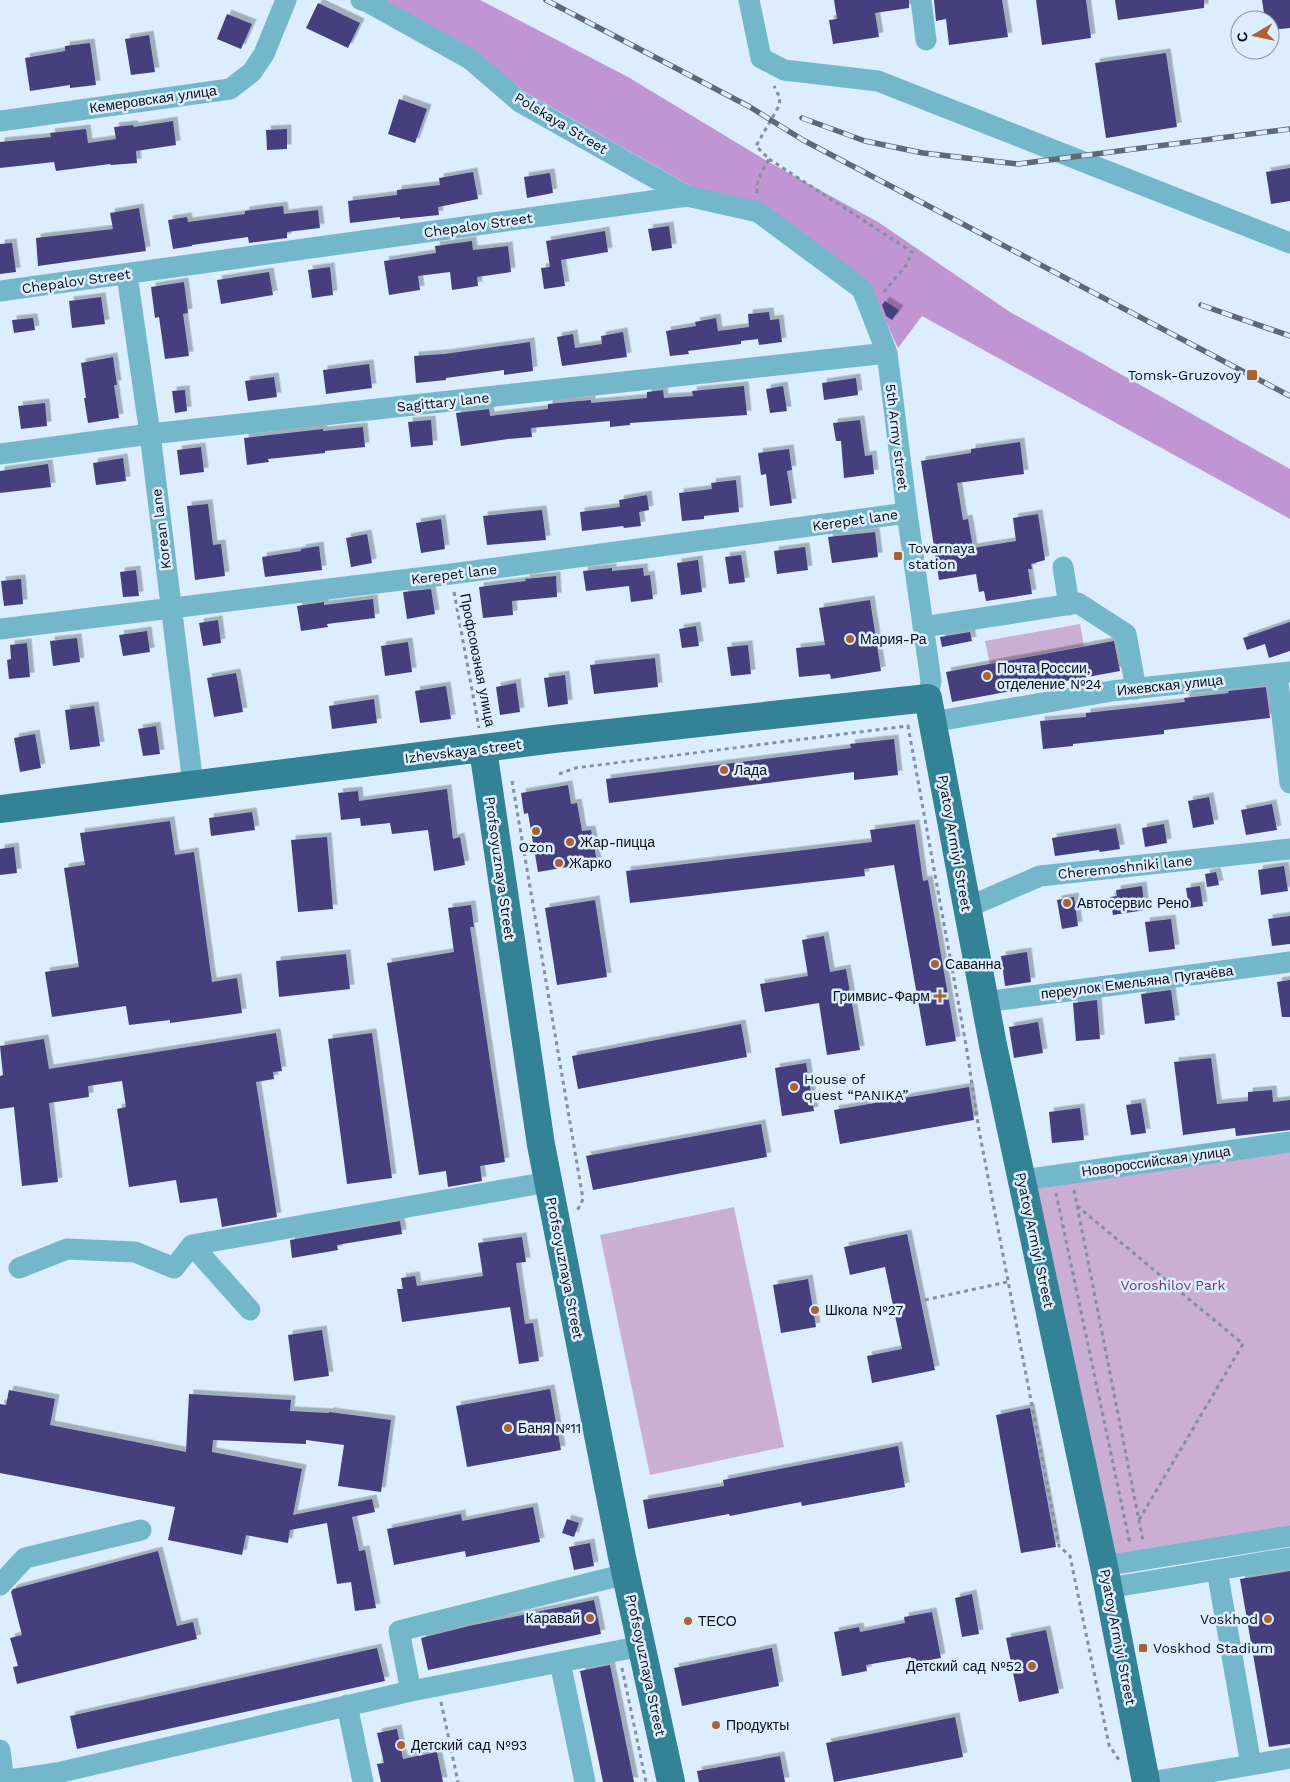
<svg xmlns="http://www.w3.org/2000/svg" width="1290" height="1782" viewBox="0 0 1290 1782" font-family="'Work Sans',sans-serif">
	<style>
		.green { fill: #caaed4 }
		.forest { fill: #c194d2 }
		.building { fill: #44407d; filter: url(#shadow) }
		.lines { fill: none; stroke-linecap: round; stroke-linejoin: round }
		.path { stroke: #838f9c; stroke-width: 3; stroke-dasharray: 4 4; stroke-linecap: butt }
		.minor { stroke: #75b7ca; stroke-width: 21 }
		.major { stroke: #348296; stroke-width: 28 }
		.rail-casing { stroke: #5e6974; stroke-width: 5.5 }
		.rail { stroke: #dcedff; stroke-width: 4; stroke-dasharray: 11; stroke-linecap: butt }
		.poi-dot { fill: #a76432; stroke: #dcedff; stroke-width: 2 }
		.labels { text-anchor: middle; stroke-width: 5; stroke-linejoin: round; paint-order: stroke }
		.street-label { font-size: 14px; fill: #080e14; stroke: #dcedff }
		.poi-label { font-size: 14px; fill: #080e14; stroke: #dcedff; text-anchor: start }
		.park-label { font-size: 14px; fill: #6e3681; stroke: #dcedff }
	</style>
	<defs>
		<filter id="shadow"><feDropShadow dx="4.5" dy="-4.5" stdDeviation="0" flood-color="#0004"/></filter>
	</defs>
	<rect width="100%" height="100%" fill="#dcedff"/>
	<!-- green -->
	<path class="green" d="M1080 624 1084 646 990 664 985 641Z
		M1290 1149V1529L1112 1556 1033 1186Z
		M734 1207 784 1447 650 1475 600 1235Z"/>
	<!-- forest -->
	<path class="forest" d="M383 0H480L628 77 767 161 878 222 1010 312 1290 469V519L922 316 898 348 870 287 528 94 473 53Z"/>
	<!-- building -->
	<path class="building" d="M834 0H909V8L875 13 879 37 833 44 829 20 837 19Z
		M934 0H1002L1008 37 949 45 946 19 936 21Z
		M1036 0H1086L1091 38 1042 45Z
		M1115 0H1204V8L1118 20Z
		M1262 0H1290V28L1270 30V20H1265Z
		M318 3 360 23 348 48 306 28Z
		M227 14 252 24 241 49 217 39Z
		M149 35 155 72 131 75 125 39Z
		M90 43 96 85 70 88V85L30 91 25 58 65 51V46Z
		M1166 53 1177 127 1106 138 1095 63Z
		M399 99 427 109 415 143 388 134Z
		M173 121 176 145 136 151 137 163 111 165 110 164 56 171 54 162 0 168V142L51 137 50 133 86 129 88 143 116 139 114 127 133 125 134 127Z
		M287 129V149L267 150 266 130Z
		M1290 168V201L1271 204 1266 172Z
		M473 172 478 199 438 207 439 215 400 219V217L350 223 348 201 397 195V190L440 185 439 178Z
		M550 173 553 193 527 198 524 177Z
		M283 206 284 214 318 210 320 228 287 232V238L249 243 248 237 192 245V246L173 249 168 220 187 217 188 222 245 214V211Z
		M139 208 146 251 38 266 36 238 113 229 110 213Z
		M669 226 672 248 652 251 648 229Z
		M605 231 608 252 561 260 565 286 544 289 541 268 550 267 546 241Z
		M472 241 473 250 508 246 511 272 477 277 478 286 452 290 450 272 418 276 420 290 389 295 384 261 436 253 435 246Z
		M12 243 16 272 0 274V244Z
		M330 267 333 295 312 298 308 270Z
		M269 272 273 295 221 304 217 280Z
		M184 282 188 313 183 314 189 356 165 359 159 317 155 318 151 287Z
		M101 297 105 324 72 328 69 301Z
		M885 301 899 310 892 320 886 316 882 305Z
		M769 312 770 320 779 319 782 342 759 345 758 339 741 341V344L688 351 689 354 670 356 666 331 696 326 695 322 716 318 718 331 749 327 748 314Z
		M33 318 35 330 14 333 12 320Z
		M623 332 627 357 562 366 557 337 573 334 575 348 602 344 601 336Z
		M530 342 533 371 504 375V370L446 378V380L416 383 414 356 444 354Z
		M113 357 117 385H114L119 418 88 423 84 398H86L81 363Z
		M369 364 372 388 326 394 323 370Z
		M274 377 277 397 248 401 245 381Z
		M856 378 858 395 824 400 822 383Z
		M744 386 747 415 630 423V425L610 427V421L531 428 532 437 508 439 461 446 456 413 489 409 490 416 548 409V404L591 400V403L647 398V392L663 390 664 398 693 396 692 391Z
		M783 386 787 411 770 413 766 389Z
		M185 390 187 411 175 413 172 391Z
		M45 403 47 426 21 429 18 406Z
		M431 420 433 445 411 447 408 422Z
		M860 420 865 456 872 455 874 474 844 478 841 441H836L833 423Z
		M363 427 365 447 325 451V453L268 459 269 462 247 465 244 438 323 429V431Z
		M1020 442 1024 474 957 483 963 520 968 519 973 548 1016 541 1013 518 1038 514 1045 560 1031 564 1032 569H1028L1032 594 986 601 984 591 979 592 976 574 939 580 921 461 971 453V449Z
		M201 447 204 472 180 475 177 450Z
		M789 449 792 470 787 471 792 503 770 506 766 474 761 475 758 453Z
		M123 458 126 481 96 485 93 463Z
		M48 464 51 487 0 493V471Z
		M736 480 739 512 704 516V519L682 521 679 493 712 489 711 483Z
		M647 495 649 510 639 512 641 526 624 528 623 526 582 531 580 512 620 507 619 500Z
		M208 504 213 545 221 544 225 576 195 580 187 506Z
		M542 510 546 540 487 545 483 516Z
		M441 519 445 549 421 553 416 523Z
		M875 532 878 557 832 563 828 537Z
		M367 534 372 563 351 567 346 538Z
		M319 546 322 570 265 577 262 557 301 551V549Z
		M805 547 808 570 777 574 774 551Z
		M741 555 745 582 729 584 725 557Z
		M698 560 702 592 681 595 677 563Z
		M612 568V571L643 568 644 576 650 575 653 599 631 602 629 586 586 591 583 571Z
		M136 570 139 596 123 597 120 572Z
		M556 576 557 597 512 601 513 615 483 618 479 587 526 581 525 579Z
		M21 579 23 604 4 606 1 581Z
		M431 589 435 614 407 619 403 592Z
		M373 599 375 618 327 624 328 627 301 631 297 606 324 602V605Z
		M870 600 881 671 831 679 830 674 799 677 796 648 825 645 819 608Z
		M218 620 221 643 203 646 199 623Z
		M1290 622V651L1269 658 1265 644 1247 650 1243 638Z
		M696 626 699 646 682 648 679 629Z
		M147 631 150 652 123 656 119 635Z
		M970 632 972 641 942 647 940 637Z
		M77 638 80 662 53 666 50 641Z
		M1114 641 1120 671 952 702 946 672Z
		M408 642 412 672 385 676 381 646Z
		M27 643 30 677 9 679 7 660 11 659 10 645Z
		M748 645 751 674 731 676 727 647Z
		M655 658 658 687 594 694 590 665Z
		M236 673 243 712 214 717 207 678Z
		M565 675 568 704 548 707 544 678Z
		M516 683 520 712 500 715 496 687Z
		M446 686 451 719 420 723 415 691Z
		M1266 687 1270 718 1164 730V734L1073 744V746L1043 749 1040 721 1086 717V713L1185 702 1184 698 1229 693 1228 691Z
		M374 699 377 723 332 729 329 706Z
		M94 706 100 746 70 750 65 710Z
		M156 726 160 754 143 756 138 729Z
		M35 734 41 768 20 772 14 738Z
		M894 739 898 775 854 780V772L609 803 606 779 851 748 850 744Z
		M568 785 571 804 577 803 582 831 591 830 597 862 538 872 528 813 524 814 521 793Z
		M447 789 453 839 460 837 465 865 434 871 428 830 392 834 390 823 361 826 360 818 341 820 338 793 358 791 359 801Z
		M1209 797 1214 824 1193 828 1188 801Z
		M1272 804 1277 830 1246 835 1241 810Z
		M252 812 255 830 211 836 209 818Z
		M170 821 175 855 194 852 212 982 237 978 242 1013 170 1023V1020L129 1025 126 1006 52 1017 45 972 79 967 64 868 85 865 80 833Z
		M915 824 923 881 928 880 956 1041 926 1046 894 865 864 869 865 876 630 903 626 871 872 842 870 830Z
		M1164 824 1167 843 1145 847 1142 828Z
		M1116 828 1120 849 1100 852 1099 850 1055 856 1052 838Z
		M327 837 333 909 298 912 291 840Z
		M14 847 17 873 0 875V849Z
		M1284 866 1288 891 1261 895 1258 870Z
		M1216 872 1219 885 1207 887 1205 874Z
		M1142 886 1145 910 1113 915 1110 897 1117 896 1116 890Z
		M1200 886 1203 906 1189 908 1186 888Z
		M1074 897 1078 926 1062 929 1057 900Z
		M595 900 607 977 557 985 545 908Z
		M471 905 474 927H470L505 1162 480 1166 482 1181 448 1187 446 1171 419 1175 387 963 454 952 448 908Z
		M1290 916V944L1272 946 1268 919Z
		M1171 919 1175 949 1149 952 1145 922Z
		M824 936 830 972 846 969 860 1050 827 1055 819 1003 765 1012 760 984 808 976 802 940Z
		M1027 952 1031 982 1005 986 1001 956Z
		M346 954 350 989 279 997 276 961Z
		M1290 980V1017H1282L1277 982Z
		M1171 990 1175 1020 1145 1024 1141 994Z
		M1097 1000 1100 1039 1076 1041 1073 1003Z
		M1038 1022 1043 1053 1014 1058 1009 1027Z
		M741 1024 747 1057 578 1089 572 1056Z
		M276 1033 282 1071 273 1072 274 1079 256 1082 277 1217 222 1227 217 1198 180 1203 176 1180 129 1187 117 1109 126 1107 122 1081 88 1086 89 1097 49 1103 58 1182 22 1186 14 1107 0 1109V1076L3 1075 0 1046 44 1039 49 1069Z
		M372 1033 392 1178 347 1184 328 1039Z
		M1211 1058 1217 1104 1248 1101V1092L1272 1090 1273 1102 1290 1100V1130L1236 1136 1235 1128 1183 1135 1174 1062Z
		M806 1063 814 1111 782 1116 775 1068Z
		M969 1087 974 1120 840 1144 834 1110Z
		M1141 1103 1146 1133 1131 1135 1126 1105Z
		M1080 1108 1084 1140 1052 1143 1049 1112Z
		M761 1124 767 1157 593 1190 586 1156Z
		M400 1221 402 1234 337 1245 338 1250 292 1258 290 1240Z
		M907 1234 935 1370 872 1383 867 1356 902 1349 885 1267 850 1275 844 1247Z
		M522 1237 526 1262 516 1263 525 1324 533 1323 539 1361 519 1364 510 1307 402 1322 397 1289H403L401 1278 415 1276 417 1286 483 1276 478 1243Z
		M808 1279 816 1327 781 1333 773 1285Z
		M322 1330 329 1376 294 1381 288 1335Z
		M550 1389 561 1450 467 1467 456 1406Z
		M9 1390 55 1399 50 1425 186 1452 189 1394 291 1400 290 1411 329 1413V1412L391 1420 381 1492 338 1486 344 1445 306 1440V1444L213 1440 212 1452 302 1469 293 1515 372 1499 375 1512 352 1517 359 1551 365 1550 376 1608 355 1611 351 1582 337 1584 327 1523 290 1530 288 1543 246 1535 242 1555 168 1540 175 1507 0 1473V1404L6 1405Z
		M1030 1408 1056 1547 1021 1553 996 1415Z
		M898 1446 905 1487 802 1506 801 1502 730 1516 729 1514 648 1529 643 1500 724 1486 723 1480Z
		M533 1507 540 1542 466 1557 465 1551 394 1565 387 1529 461 1514 462 1521Z
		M567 1519 579 1523 574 1537 562 1533Z
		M590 1543 594 1566 574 1570 569 1547Z
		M158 1551 177 1626 193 1622 197 1639 17 1684 13 1667 18 1666 10 1638 22 1635 11 1592 13 1589Z
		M1290 1571V1744L1269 1747 1240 1579Z
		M972 1594 979 1634 962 1637 955 1598Z
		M594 1600 601 1634 428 1670 421 1638 469 1626Z
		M932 1612 941 1658 912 1663 911 1657 866 1665 867 1671 842 1676 834 1632 859 1627 860 1632 905 1623 904 1617Z
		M1046 1630 1059 1693 1019 1702 1006 1638Z
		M377 1648 385 1681 77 1749 70 1716Z
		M772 1648 779 1686 682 1706 674 1668Z
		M610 1665 634 1782H603L580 1671Z
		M955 1717 963 1757 834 1782 826 1743Z
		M397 1729 403 1759 437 1752 443 1782H381L377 1764 384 1763 377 1733Z
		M780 1756 785 1782H699L697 1771Z"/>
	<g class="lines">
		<!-- path -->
		<path class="path" d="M769 159 912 252 907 264 883 293
			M757 193C756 180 762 171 769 159L756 146 779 106 780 98 774 86
			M454 592 479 728
			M559 774 575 768 908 726 966 1045 979 1130 1059 1546 1070 1556 1109 1745 1119 1760
			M512 781 583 1199 577 1211
			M1074 1190 1143 1541
			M1056 1193 1130 1544
			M1077 1206 1243 1344 1139 1520
			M925 1300 1007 1282
			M622 1668 646 1782
			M441 1702 458 1782"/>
		<!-- minor -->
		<path class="minor" d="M361 0 368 2 470 59 520 102 687 196
			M749 0 761 58 784 70 878 81 1290 243
			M921 0 926 40
			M0 121 230 89 252 72 264 54 286 0
			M127 275 150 434 193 784
			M0 291 687 196 758 212 862 289 887 353 907 513 931 681 928 698
			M0 454 150 434 887 353
			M1063 567 1069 605
			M923 627 1078 603 1126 634 1136 689
			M0 629 451 574 907 513
			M1277 674 1290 783
			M932 722 1112 691 1290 672
			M966 908 1040 876 1290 849
			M985 1002 1290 962
			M1023 1180 1290 1142
			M19 1268 67 1249 135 1252 174 1268 192 1245
			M250 1310 192 1245 548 1182
			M1104 1566 1290 1536
			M1217 1570 1290 1558
			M0 1585 25 1558 141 1530
			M1108 1588 1217 1570 1251 1765 1150 1782
			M560 1662 585 1782
			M411 1691 399 1631 626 1574
			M347 1705 363 1782
			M0 1750 4 1782
			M1251 1765 1290 1758
			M3 1781 57 1773 411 1691 642 1646"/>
		<!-- major -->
		<path class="major" d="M483 749 541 1145 622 1557 671 1782
			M0 809 554 739 928 698 993 1045 1104 1566 1146 1782"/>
		<!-- rail casing -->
		<g class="rail-casing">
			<path id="rail" d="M546 0 750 107 803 140 1290 396
				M802 118 865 141 923 153 1018 164 1290 129
				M1201 305 1290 336"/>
		</g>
		<!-- rail -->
		<use href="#rail" class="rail"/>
	</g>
	<!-- markers -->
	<g class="poi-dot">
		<rect x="1246" y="369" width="12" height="12" rx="2.5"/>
		<rect x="893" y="551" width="10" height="10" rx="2.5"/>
		<circle cx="850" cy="639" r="5"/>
		<circle cx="987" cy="676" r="5"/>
		<circle cx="724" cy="770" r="5"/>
		<circle cx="536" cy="831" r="5"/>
		<circle cx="570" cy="842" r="5"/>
		<circle cx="559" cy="863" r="5"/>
		<circle cx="1067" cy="903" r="5"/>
		<circle cx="935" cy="964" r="5"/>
		<path d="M937.5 988.5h5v5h5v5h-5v5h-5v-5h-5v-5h5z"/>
		<circle cx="794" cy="1087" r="5"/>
		<circle cx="815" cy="1310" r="5"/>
		<circle cx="508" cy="1428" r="5"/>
		<circle cx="590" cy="1618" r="5"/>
		<circle cx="1268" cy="1619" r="5"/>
		<circle cx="688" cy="1621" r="5"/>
		<rect x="1138" y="1643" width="10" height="10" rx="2.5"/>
		<circle cx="1032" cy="1666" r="5"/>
		<circle cx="716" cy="1725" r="5"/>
		<circle cx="401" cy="1745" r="5"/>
	</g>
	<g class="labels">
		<!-- street labels -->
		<g class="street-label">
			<text transform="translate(153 99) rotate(-8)" y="5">Кемеровская улица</text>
			<text transform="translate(561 123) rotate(31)" y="5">Polskaya Street</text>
			<text transform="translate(478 225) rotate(-8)" y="5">Chepalov Street</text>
			<text transform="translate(76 281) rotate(-8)" y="5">Chepalov Street</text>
			<text transform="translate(443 402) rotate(-6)" y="5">Sagittary lane</text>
			<text transform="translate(897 437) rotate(83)" y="5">5th Army street</text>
			<text transform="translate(855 520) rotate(-8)" y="5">Kerepet lane</text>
			<text transform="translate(161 529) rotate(-97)" y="5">Korean lane</text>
			<text transform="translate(454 574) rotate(-7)" y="5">Kerepet lane</text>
			<text transform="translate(478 660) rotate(79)" y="5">Профсоюзная улица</text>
			<text transform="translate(1170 685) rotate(-6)" y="5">Ижевская улица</text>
			<text transform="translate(463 751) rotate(-7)" y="5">Izhevskaya street</text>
			<text transform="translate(955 843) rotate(80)" y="5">Pyatoy Armiyi Street</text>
			<text transform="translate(1125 867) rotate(-6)" y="5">Cheremoshniki lane</text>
			<text transform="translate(500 868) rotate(82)" y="5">Profsoyuznaya Street</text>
			<text transform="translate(1137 982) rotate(-7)" y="5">переулок Емельяна Пугачёва</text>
			<text transform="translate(1156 1161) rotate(-8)" y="5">Новороссийская улица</text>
			<text transform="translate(1035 1240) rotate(78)" y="5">Pyatoy Armiyi Street</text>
			<text transform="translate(565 1268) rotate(79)" y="5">Profsoyuznaya Street</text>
			<text transform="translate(1118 1637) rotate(79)" y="5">Pyatoy Armiyi Street</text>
			<text transform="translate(646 1665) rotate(78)" y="5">Profsoyuznaya Street</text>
		</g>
		<!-- poi labels -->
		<g class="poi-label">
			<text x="1241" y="380" text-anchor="end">Tomsk-Gruzovoy</text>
			<text x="908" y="553">Tovarnaya<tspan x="908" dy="16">station</tspan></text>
			<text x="860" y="644">Мария-Ра</text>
			<text x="997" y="673">Почта России,<tspan x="997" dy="16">отделение №24</tspan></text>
			<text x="734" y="775">Лада</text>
			<text x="580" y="847">Жар-пицца</text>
			<text x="536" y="852" text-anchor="middle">Ozon</text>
			<text x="569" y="868">Жарко</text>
			<text x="1077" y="908">Автосервис Рено</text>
			<text x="945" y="969">Саванна</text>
			<text x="930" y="1001" text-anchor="end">Гримвис-Фарм</text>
			<text x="804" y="1084">House of<tspan x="804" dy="16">quest “PANIKA”</tspan></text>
			<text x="825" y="1315">Школа №27</text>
			<text x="518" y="1433">Баня №11</text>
			<text x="580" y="1623" text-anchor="end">Каравай</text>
			<text x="1258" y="1624" text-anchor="end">Voskhod</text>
			<text x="698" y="1626">ТЕСО</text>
			<text x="1153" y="1653">Voskhod Stadium</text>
			<text x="1022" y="1671" text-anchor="end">Детский сад №52</text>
			<text x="726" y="1730">Продукты</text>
			<text x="411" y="1750">Детский сад №93</text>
		</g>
		<!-- park labels -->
		<g class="park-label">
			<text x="1173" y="1290">Voroshilov Park</text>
		</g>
	</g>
	<!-- north arrow -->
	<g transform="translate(1255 35) rotate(261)"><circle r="24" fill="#dcedff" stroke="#8794a1"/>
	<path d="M0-4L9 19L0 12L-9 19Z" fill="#a76432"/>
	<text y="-8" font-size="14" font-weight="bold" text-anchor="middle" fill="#080e14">С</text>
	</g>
</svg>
